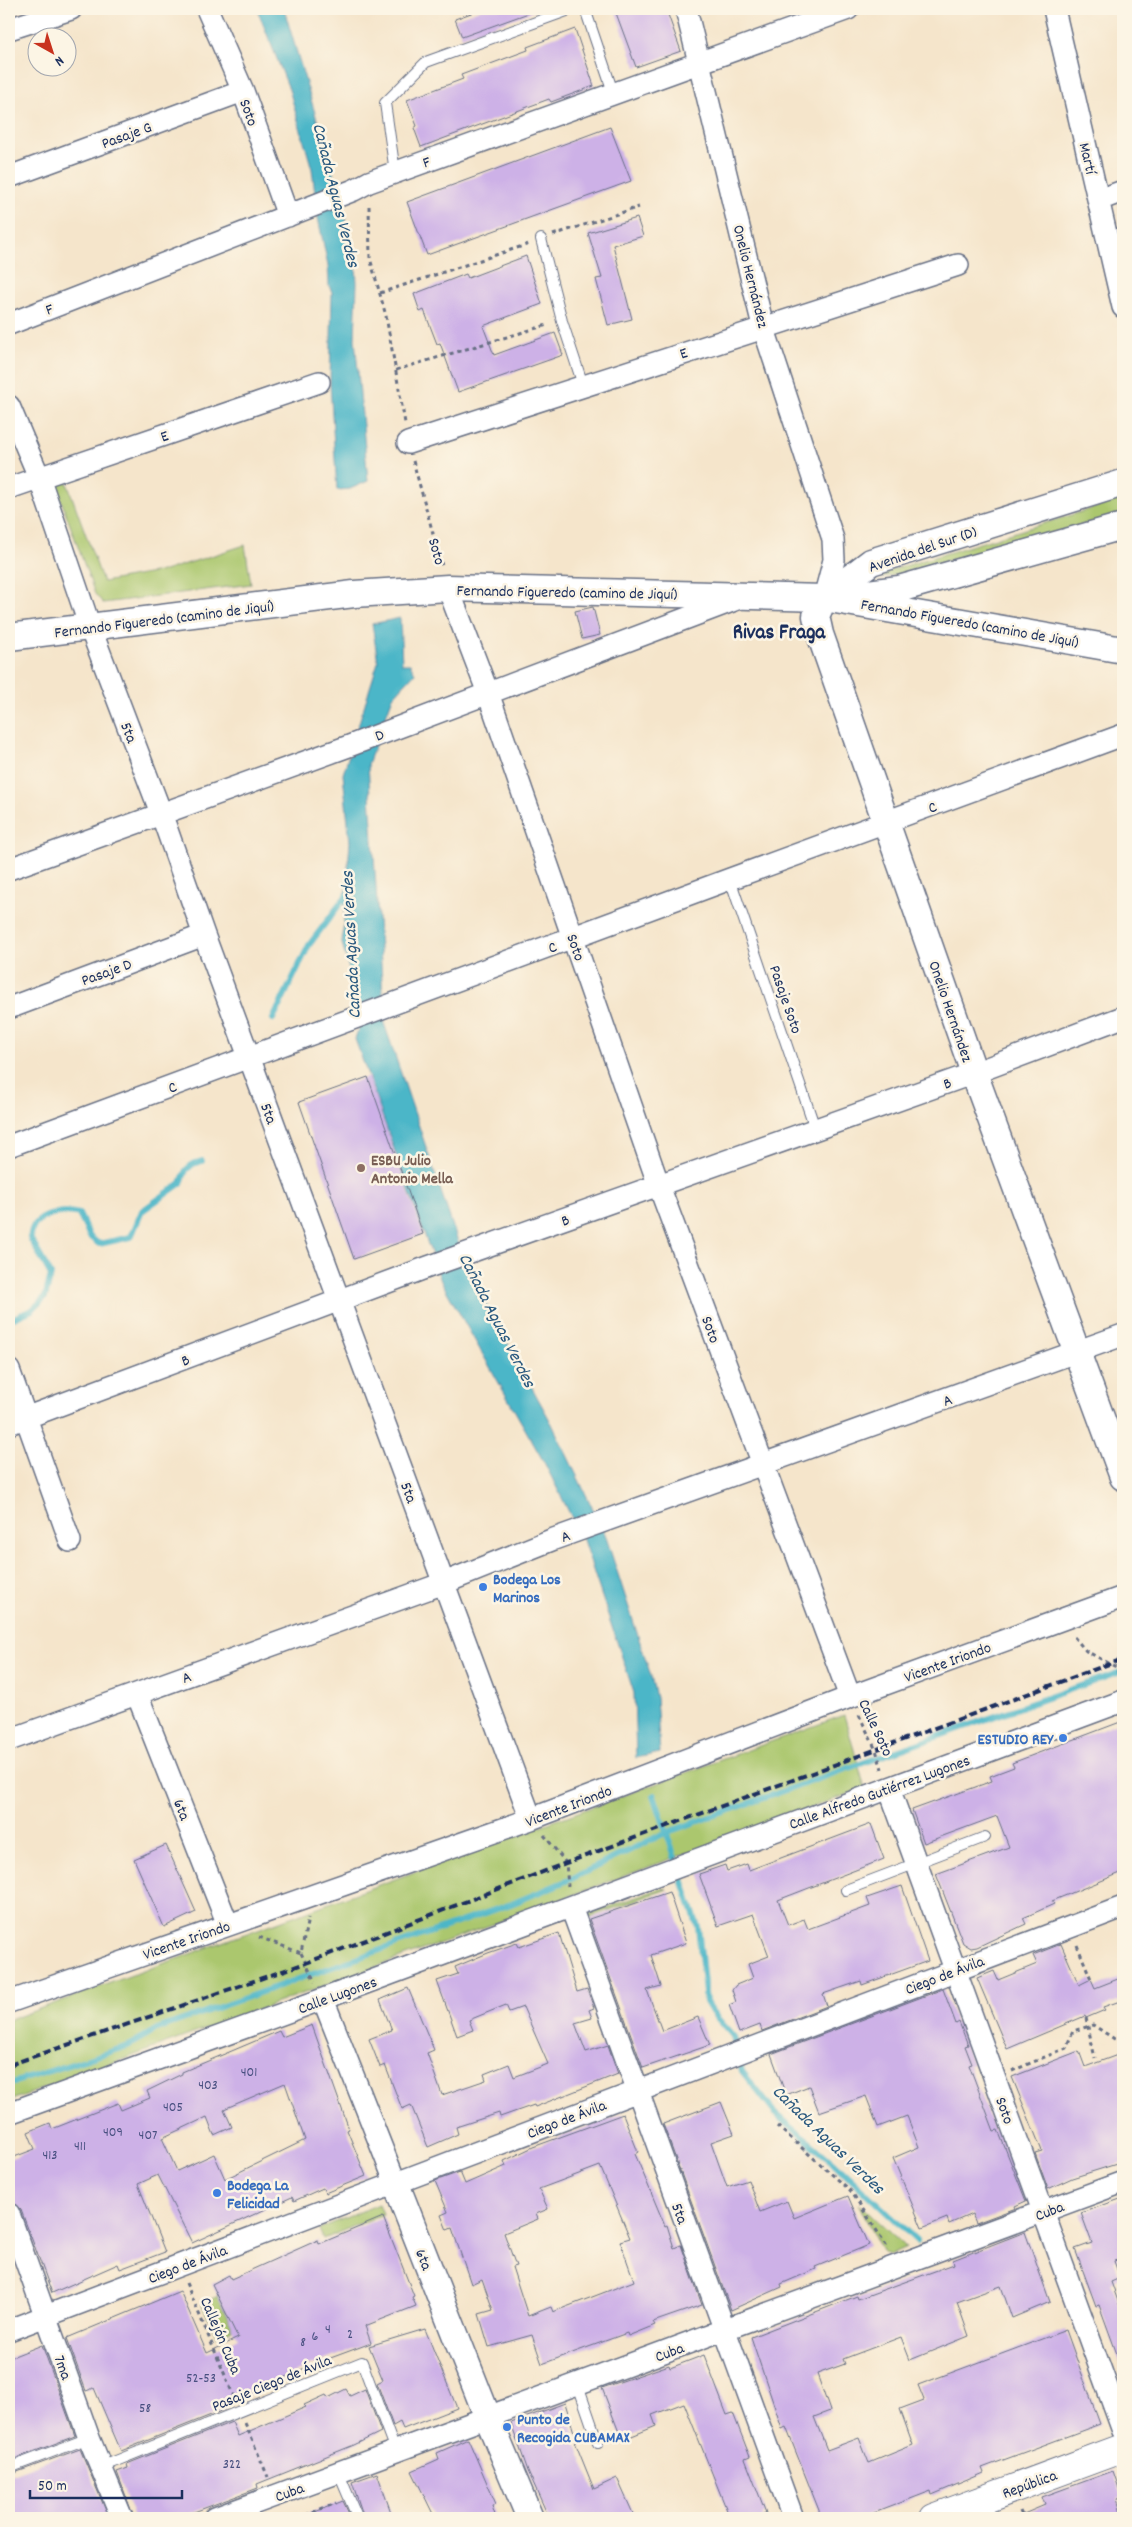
<svg xmlns="http://www.w3.org/2000/svg" width="1132" height="2527" viewBox="0 0 1132 2527" font-family="Dekko,sans-serif">
	<style>
		.green { fill: #abc76e; stroke: #637b66 }
		.water { fill: #4bb6c8; stroke: #337293 }
		.lines { fill: none; stroke-linecap: round; stroke-linejoin: round }
		.stream { stroke: #4bb6c8; stroke-width: 6 }
		.building { fill: #cdb1e7; fill-rule: evenodd }
		.service-casing { stroke: #676f84; stroke-width: 12 }
		.minor-casing { stroke: #676f84; stroke-width: 24 }
		.tertiary-casing { stroke: #676f84; stroke-width: 29 }
		.primary-casing { stroke: #676f84; stroke-width: 30 }
		.path { stroke: #676f84; stroke-width: 3; stroke-dasharray: 4 4; stroke-linecap: butt }
		.service { stroke: #fff; stroke-width: 10 }
		.minor { stroke: #fff; stroke-width: 21 }
		.tertiary { stroke: #fff; stroke-width: 26 }
		.primary { stroke: #fff; stroke-width: 28 }
		.rail { stroke: #1b2f5e; stroke-width: 4; stroke-dasharray: 8 4; stroke-linecap: butt }
		.education-dot { fill: #8d6e63; stroke: #fcf5e5; stroke-width: 2 }
		.shop-dot { fill: #3f7fe0; stroke: #fcf5e5; stroke-width: 2 }
		.labels { text-anchor: middle; stroke-width: 5; stroke-linejoin: round; paint-order: stroke }
		.number-label { font-size: 14px; fill: #485080 }
		.street-label { font-size: 16px; fill: #1b2f5e; stroke: #fcf5e5 }
		.education-label { font-size: 16px; font-weight: bold; fill: #785e54; stroke: #fcf5e5; text-anchor: start }
		.shop-label { font-size: 16px; font-weight: bold; fill: #366cbe; stroke: #fcf5e5; text-anchor: start }
		.water-label { font-size: 18px; font-style: italic; fill: #29587e; stroke: #fcf5e5 }
		.district-label { font-size: 21px; font-weight: bold; fill: #1b2f5e; stroke: #fcf5e5 }
	</style>
	<rect width="100%" height="100%" fill="#fcf5e5"/>
	<filter id="ink" filterUnits="userSpaceOnUse"><feTurbulence type="fractalNoise" baseFrequency=".02" numOctaves="2"/><feDisplacementMap in="SourceGraphic" scale="10" xChannelSelector="R" yChannelSelector="G"/><feConvolveMatrix kernelMatrix="1 2 1 2 8 2 1 2 1" color-interpolation-filters="sRGB"/></filter>
	<filter id="wash" filterUnits="userSpaceOnUse"><feTurbulence type="fractalNoise" baseFrequency=".0096" numOctaves="4" result="noise"/><feDisplacementMap in="SourceGraphic" scale="20" xChannelSelector="R" yChannelSelector="G"/><feGaussianBlur stdDeviation="1.12" result="paint"/><feColorMatrix in="noise" values="0 0 0 0 0 0 0 0 0 0 0 0 0 0 0 0 0 1.4 0 .05"/><feComposite in="paint" operator="in"/></filter>
	<g filter="url(#wash)">
		<rect width="100%" height="100%" fill="#f5e5cb"/>
		<!-- green -->
		<path class="green" d="M66 480 103 582 164 571 245 545 251 584 103 603 95 594 57 489 58 484Z
			M1123 499V514L882 578 879 574Z
			M844 1715 865 1788 9 2101V2020Z
			M662 1888 667 1889 582 1920 586 1915Z
			M858 2203 906 2248 891 2255 883 2253Z
			M379 2204 383 2214 323 2239 319 2229Z
			M218 2296 233 2329 217 2337 202 2304Z"/>
		<!-- water -->
		<path class="water" d="M257 9H284L343 207 356 268 357 283 355 339 368 481 350 489 337 490 330 384 332 292 329 286 328 265 318 218 312 169 289 89Z
			M400 618 402 664H410L415 673 393 697 368 764 385 1026 468 1271 552 1424 605 1534 651 1676 656 1698 660 1753 636 1758 634 1693 583 1540 545 1464 441 1281 355 1039 360 1025V1011L342 943 350 842 343 774 378 662 372 624Z"/>
		<g class="lines">
			<!-- stream -->
			<path class="stream" d="M273 1019 309 945 346 896
				M9 1320 32 1310 45 1297 51 1275 30 1238C31 1234 32 1229 34 1226 42 1213 66 1210 79 1214L90 1237 99 1244 131 1237 142 1211 181 1183 186 1170 193 1164 202 1161
				M654 1795 698 1927 706 2002 712 2012 734 2037 742 2071 774 2112 837 2166 917 2241
				M9 2084 128 2046 157 2029 511 1904 571 1879 665 1833 1123 1671"/>
		</g>
		<g id="blocks">
			<!-- building -->
			<path class="building" d="M482 9H534V11L462 37 455 19Z
				M629 9H666L681 51 636 67 616 13Z
				M575 29 594 86 551 102 549 99 421 147 414 128 417 126 407 100 463 79 461 75 528 50 527 47Z
				M610 127 631 181 427 255 407 202Z
				M637 218 643 236 613 245 632 319 608 325 596 279 602 278 588 233Z
				M526 256 542 304 483 326 494 355 555 333 563 355 458 392 440 343 437 344 424 310 420 312 414 294 466 274 468 278Z
				M593 607 600 635 582 639 575 611Z
				M368 1077 423 1234 354 1259 299 1102Z
				M1123 1721V1872L1052 1901 1054 1904 1023 1918 1026 1924 977 1947 971 1948 963 1943 936 1874 1009 1847 997 1816 924 1843 912 1810 992 1781 990 1776 1014 1767 1012 1763Z
				M871 1824 884 1859 778 1900 788 1925 804 1919 808 1929 870 1906 867 1898 902 1886 928 1961 862 1985 861 1981 823 1994 827 2006 762 2031 760 2025 739 2033 729 2005 736 2002 732 1990 736 1985 753 1978 748 1964 769 1956 753 1914 718 1926 699 1874 725 1865 727 1871 747 1864 749 1870Z
				M166 1845 196 1912 164 1927 134 1859Z
				M669 1892 686 1943 651 1955 661 1986 647 1990 662 2031 698 2017 710 2045 643 2068 589 1919Z
				M559 1933 577 1992 587 1989 594 2008 589 2010 592 2018 575 2023 586 2052 608 2045 618 2074 535 2107 534 2105 500 2117 499 2113 456 2127 458 2134 428 2147 411 2105 402 2109 385 2065 380 2067 369 2039 392 2030 380 2000 408 1988 434 2050 427 2053 442 2095 486 2080 484 2074 509 2064 514 2077 548 2064 523 2007 509 2012 506 2005 469 2020 473 2030 457 2036 437 1981 458 1974 455 1967 488 1953 517 1943 519 1947Z
				M1061 1944 1079 1985 1091 1979 1095 1988 1123 1977V2000L1103 2007 1105 2010 1086 2018 1085 2016 1007 2049 977 1978 994 1971 998 1980 1037 1964 1033 1955Z
				M943 1989 956 2024 959 2022 968 2045 965 2046 972 2064 969 2065 994 2131 998 2130 1026 2201 1015 2206 1016 2208 976 2223 972 2214 949 2224 947 2218 922 2228 893 2158 919 2147 907 2116 878 2127 866 2096 819 2112 809 2086 786 2095 771 2054Z
				M312 2025 349 2129 347 2130 366 2176 325 2193 323 2188 294 2201 292 2197 192 2243 158 2175 138 2184 165 2252 120 2269 118 2264 52 2293 21 2210 14 2203 9 2192V2159L35 2149 28 2132 50 2123 52 2129 118 2103 121 2110 150 2098 147 2091 182 2074V2072L279 2031 282 2037ZM285 2083 305 2140 225 2179 214 2154 177 2171 162 2138 207 2117 214 2135 232 2127 224 2109Z
				M1079 2051 1085 2067 1123 2053V2162L1072 2178 1048 2189 1035 2153 1042 2151 1012 2077Z
				M721 2102 734 2134 711 2142 727 2187 748 2180 760 2212 787 2201 794 2218 848 2196 869 2245 815 2267 816 2269 781 2284 782 2287 731 2310 663 2124Z
				M623 2114 638 2152 635 2154 665 2226 667 2225 674 2248 681 2245 702 2305 653 2322 655 2325 628 2336 627 2333 542 2364 532 2335 489 2347 479 2314 493 2310 482 2279 471 2284 452 2228 447 2230 441 2215 448 2212 435 2181 460 2172 465 2184 506 2166 504 2161 533 2147ZM600 2166 630 2238 620 2241 634 2281 553 2312 551 2307 528 2316 512 2267 516 2266 504 2233 538 2219 536 2214 548 2209 539 2189Z
				M1123 2198V2258L1114 2261 1120 2278 1111 2282 1123 2315V2365H1121L1099 2305 1096 2306 1075 2249 1092 2243 1081 2213Z
				M383 2217 414 2296 412 2297 416 2306 365 2326 371 2343 309 2366 226 2405V2409L121 2451 94 2388 86 2391 67 2338 180 2291 207 2353 238 2338 212 2284 229 2275 231 2279 318 2240 319 2244Z
				M1025 2232 1050 2302 1012 2318 1001 2286 957 2302 969 2336 910 2360 901 2337 843 2359 845 2364 817 2374 830 2411 814 2417 827 2450 859 2438 869 2463 913 2445 900 2409 924 2400 918 2385 1066 2330 1100 2424 982 2468 984 2473 932 2495 931 2491 861 2518H822L786 2427 782 2429 751 2337 857 2296 858 2299 954 2264 953 2260Z
				M425 2329 457 2408 403 2429 400 2422 393 2426 377 2383 383 2380 369 2346Z
				M42 2345 75 2436 9 2461V2358Z
				M704 2355 727 2415 733 2413 750 2457 745 2459 766 2513 763 2514 764 2518H730L684 2403 652 2415 656 2426 622 2440 602 2388 669 2365 670 2368Z
				M346 2389 350 2396 365 2389 381 2432 354 2445 257 2484 258 2488 178 2518H134L117 2472 128 2468 127 2464 232 2422 238 2436 306 2407 304 2405 326 2395 328 2398Z
				M565 2403 577 2442H575L594 2489 617 2478 635 2518H549L528 2471 511 2423Z
				M468 2439 496 2504 492 2506 496 2518H435L412 2471 439 2459 437 2453Z
				M80 2449 109 2518H9V2475Z
				M1113 2471 1122 2497 1117 2499 1123 2518H1014L1045 2505 1042 2497Z
				M377 2473 393 2518H361L362 2512 352 2482Z
				M343 2501 351 2518H302V2517Z"/>
		</g>
	</g>
	<g filter="url(#ink)">
		<use href="#blocks" fill-opacity="0" stroke="#676f84" stroke-width="1"/>
		<g class="lines">
			<!-- service casing -->
			<g class="service-casing">
				<path id="service" d="M585 9 613 92
					M395 172 385 103 426 62 572 9
					M541 239 562 321 583 385
					M730 879 815 1128
					M846 1890 985 1837
					M578 2385 598 2443
					M101 2467 362 2362 396 2453
					M9 2468 89 2438
					M339 2474 356 2514"/>
			</g>
			<!-- minor casing -->
			<g class="minor-casing">
				<path id="minor" d="M207 9 243 91 288 216
					M686 9 763 326 833 539 834 560 824 598
					M1054 9 1123 307
					M9 29 71 9
					M9 177 243 91
					M1099 200 1123 191
					M9 324 354 190 369 182 848 9
					M9 406 39 477 90 627 161 813 204 935 531 1819
					M408 443 958 265
					M9 488 319 382
					M448 588 488 693 659 1186 850 1697
					M9 869 349 746 740 598
					M9 1008 204 935
					M9 1146 730 879 1123 735
					M9 1370 70 1541
					M9 1424 428 1267 974 1073 1123 1017
					M137 1694 228 1925
					M9 1740 444 1583 554 1539 1123 1335
					M889 1788 1123 2431
					M571 1907 793 2518
					M323 1999 396 2184
					M9 2002 531 1819 850 1697 1123 1597
					M9 2113 323 1999 1123 1701
					M9 2214 89 2438 122 2518
					M9 2330 1123 1907
					M215 2518 1123 2182"/>
			</g>
			<!-- tertiary casing -->
			<g class="tertiary-casing">
				<path id="tertiary" d="M853 595 899 589 1123 526
					M824 598 816 616 820 634 974 1073 1123 1477
					M824 598 871 562 1123 483
					M9 637 354 594 448 588 824 598 1123 650
					M396 2184 488 2418 530 2518"/>
			</g>
			<!-- primary casing -->
			<g class="primary-casing">
				<path id="primary" d="M934 2518 1123 2448"/>
			</g>
			<!-- path -->
			<path class="path" d="M369 206 370 258 386 316 405 423
				M553 235 639 207
				M380 293 529 244
				M396 370 547 325
				M413 461 442 566
				M1074 1637 1086 1651 1116 1667 1122 1682
				M859 1715 876 1750 882 1769
				M544 1835 566 1863 568 1886
				M259 1937 301 1953 308 1918
				M1077 1945 1091 1979
				M301 1953 315 1982
				M1086 2018 1095 2058
				M1012 2071 1066 2048 1073 2031 1093 2025 1116 2040 1123 2039
				M777 2126 851 2191 888 2248
				M186 2283 235 2399
				M245 2423 268 2477
				M1020 2511 1023 2518
				M298 2518 336 2503"/>
			<!-- service -->
			<use href="#service" class="service"/>
			<!-- minor -->
			<use href="#minor" class="minor"/>
			<!-- tertiary -->
			<use href="#tertiary" class="tertiary"/>
			<!-- primary -->
			<use href="#primary" class="primary"/>
			<!-- rail -->
			<path class="rail" d="M9 2065 306 1963 566 1863 1123 1659"/>
		</g>
	</g>
	<!-- markers -->
	<circle class="education-dot" cx="361" cy="1168" r="5"/>
	<g class="shop-dot">
		<circle cx="483" cy="1587" r="5"/>
		<circle cx="1063" cy="1738" r="5"/>
		<circle cx="217" cy="2193" r="5"/>
		<circle cx="507" cy="2427" r="5"/>
	</g>
	<g class="labels">
		<!-- number labels -->
		<g class="number-label">
			<text x="249" y="2076">401</text>
			<text x="208" y="2089">403</text>
			<text x="173" y="2111">405</text>
			<text x="113" y="2136">409</text>
			<text x="148" y="2139">407</text>
			<text x="80" y="2150">411</text>
			<text x="50" y="2159">413</text>
			<text x="328" y="2333">4</text>
			<text x="350" y="2338">2</text>
			<text x="315" y="2340">6</text>
			<text x="303" y="2346">8</text>
			<text x="201" y="2382">52-53</text>
			<text x="145" y="2412">58</text>
			<text x="232" y="2468">322</text>
		</g>
		<!-- street labels -->
		<g class="street-label">
			<text transform="translate(250 112) rotate(70)" y="6">Soto</text>
			<text transform="translate(126 134) rotate(-20)" y="6">Pasaje G</text>
			<text transform="translate(1089 158) rotate(77)" y="6">Martí</text>
			<text transform="translate(426 161) rotate(-20)" y="6">F</text>
			<text transform="translate(752 276) rotate(76)" y="6">Onelio Hernández</text>
			<text transform="translate(49 308) rotate(-21)" y="6">F</text>
			<text transform="translate(683 352) rotate(-18)" y="6">E</text>
			<text transform="translate(164 435) rotate(-19)" y="6">E</text>
			<text transform="translate(922 548) rotate(-19)" y="6">Avenida del Sur (D)</text>
			<text transform="translate(438 551) rotate(75)" y="6">Soto</text>
			<text transform="translate(567 591) rotate(1)" y="6">Fernando Figueredo (camino de Jiquí)</text>
			<text transform="translate(164 618) rotate(-7)" y="6">Fernando Figueredo (camino de Jiquí)</text>
			<text transform="translate(970 622) rotate(10)" y="6">Fernando Figueredo (camino de Jiquí)</text>
			<text transform="translate(130 732) rotate(69)" y="6">5ta</text>
			<text transform="translate(379 734) rotate(-21)" y="6">D</text>
			<text transform="translate(932 806) rotate(-20)" y="6">C</text>
			<text transform="translate(552 946) rotate(-20)" y="6">C</text>
			<text transform="translate(577 947) rotate(71)" y="6">Soto</text>
			<text transform="translate(106 971) rotate(-20)" y="6">Pasaje D</text>
			<text transform="translate(787 999) rotate(71)" y="6">Pasaje Soto</text>
			<text transform="translate(952 1011) rotate(71)" y="6">Onelio Hernández</text>
			<text transform="translate(947 1082) rotate(-19)" y="6">B</text>
			<text transform="translate(172 1086) rotate(-20)" y="6">C</text>
			<text transform="translate(270 1113) rotate(70)" y="6">5ta</text>
			<text transform="translate(565 1219) rotate(-19)" y="6">B</text>
			<text transform="translate(712 1329) rotate(70)" y="6">Soto</text>
			<text transform="translate(185 1359) rotate(-20)" y="6">B</text>
			<text transform="translate(947 1399) rotate(-20)" y="6">A</text>
			<text transform="translate(410 1492) rotate(70)" y="6">5ta</text>
			<text transform="translate(565 1535) rotate(-20)" y="6">A</text>
			<text transform="translate(947 1661) rotate(-20)" y="6">Vicente Iriondo</text>
			<text transform="translate(186 1676) rotate(-20)" y="6">A</text>
			<text transform="translate(877 1727) rotate(65)" y="6">Calle Soto</text>
			<text transform="translate(879 1791) rotate(-20)" y="6">Calle Alfredo Gutiérrez Lugones</text>
			<text transform="translate(568 1805) rotate(-21)" y="6">Vicente Iriondo</text>
			<text transform="translate(183 1809) rotate(68)" y="6">6ta</text>
			<text transform="translate(186 1939) rotate(-19)" y="6">Vicente Iriondo</text>
			<text transform="translate(944 1974) rotate(-21)" y="6">Ciego de Ávila</text>
			<text transform="translate(337 1994) rotate(-20)" y="6">Calle Lugones</text>
			<text transform="translate(1006 2110) rotate(70)" y="6">Soto</text>
			<text transform="translate(566 2118) rotate(-21)" y="6">Ciego de Ávila</text>
			<text transform="translate(1049 2210) rotate(-21)" y="6">Cuba</text>
			<text transform="translate(681 2213) rotate(70)" y="6">5ta</text>
			<text transform="translate(425 2259) rotate(69)" y="6">6ta</text>
			<text transform="translate(187 2263) rotate(-21)" y="6">Ciego de Ávila</text>
			<text transform="translate(222 2335) rotate(67)" y="6">Callejón Cuba</text>
			<text transform="translate(669 2351) rotate(-20)" y="6">Cuba</text>
			<text transform="translate(64 2367) rotate(70)" y="6">7ma</text>
			<text transform="translate(271 2382) rotate(-22)" y="6">Pasaje Ciego de Ávila</text>
			<text transform="translate(1029 2483) rotate(-20)" y="6">República</text>
			<text transform="translate(289 2491) rotate(-20)" y="6">Cuba</text>
		</g>
		<!-- education labels -->
		<g class="education-label">
			<text x="371" y="1165">ESBU Julio<tspan x="371" dy="18">Antonio Mella</tspan></text>
		</g>
		<!-- shop labels -->
		<g class="shop-label">
			<text x="493" y="1584">Bodega Los<tspan x="493" dy="18">Marinos</tspan></text>
			<text x="1053" y="1744" text-anchor="end">ESTUDIO REY</text>
			<text x="227" y="2190">Bodega La<tspan x="227" dy="18">Felicidad</tspan></text>
			<text x="517" y="2424">Punto de<tspan x="517" dy="18">Recogida CUBAMAX</tspan></text>
		</g>
		<!-- water labels -->
		<g class="water-label">
			<text transform="translate(337 195) rotate(76)" y="6">Cañada Aguas Verdes</text>
			<text transform="translate(350 945) rotate(-93)" y="6">Cañada Aguas Verdes</text>
			<text transform="translate(498 1320) rotate(63)" y="6">Cañada Aguas Verdes</text>
			<text transform="translate(829 2139) rotate(44)" y="6">Cañada Aguas Verdes</text>
		</g>
		<!-- district labels -->
		<g class="district-label">
			<text x="779" y="638">Rivas Fraga</text>
		</g>
	</g>
	<!-- margin -->
	<rect width="1132" height="2527" fill="none" stroke="#fcf5e5" stroke-width="30"/>
	<!-- north arrow -->
	<g transform="translate(52 52) rotate(141)"><circle r="24" fill="#fcf5e5" stroke="#a2a6af"/>
	<path d="M0-4L9 19L0 12L-9 19Z" fill="#c8321e"/>
	<text y="-8" font-size="14" font-weight="bold" text-anchor="middle" fill="#1b2f5e">N</text>
	</g>
	<!-- scale -->
	<path d="M30 2490v8h152v-8" fill="none" stroke="#1b2f5e" stroke-width="2.5"/>
	<text x="38" y="2490" font-size="15" fill="#1b2f5e" stroke="#fcf5e5" stroke-width="4" paint-order="stroke">50 m</text>
</svg>
